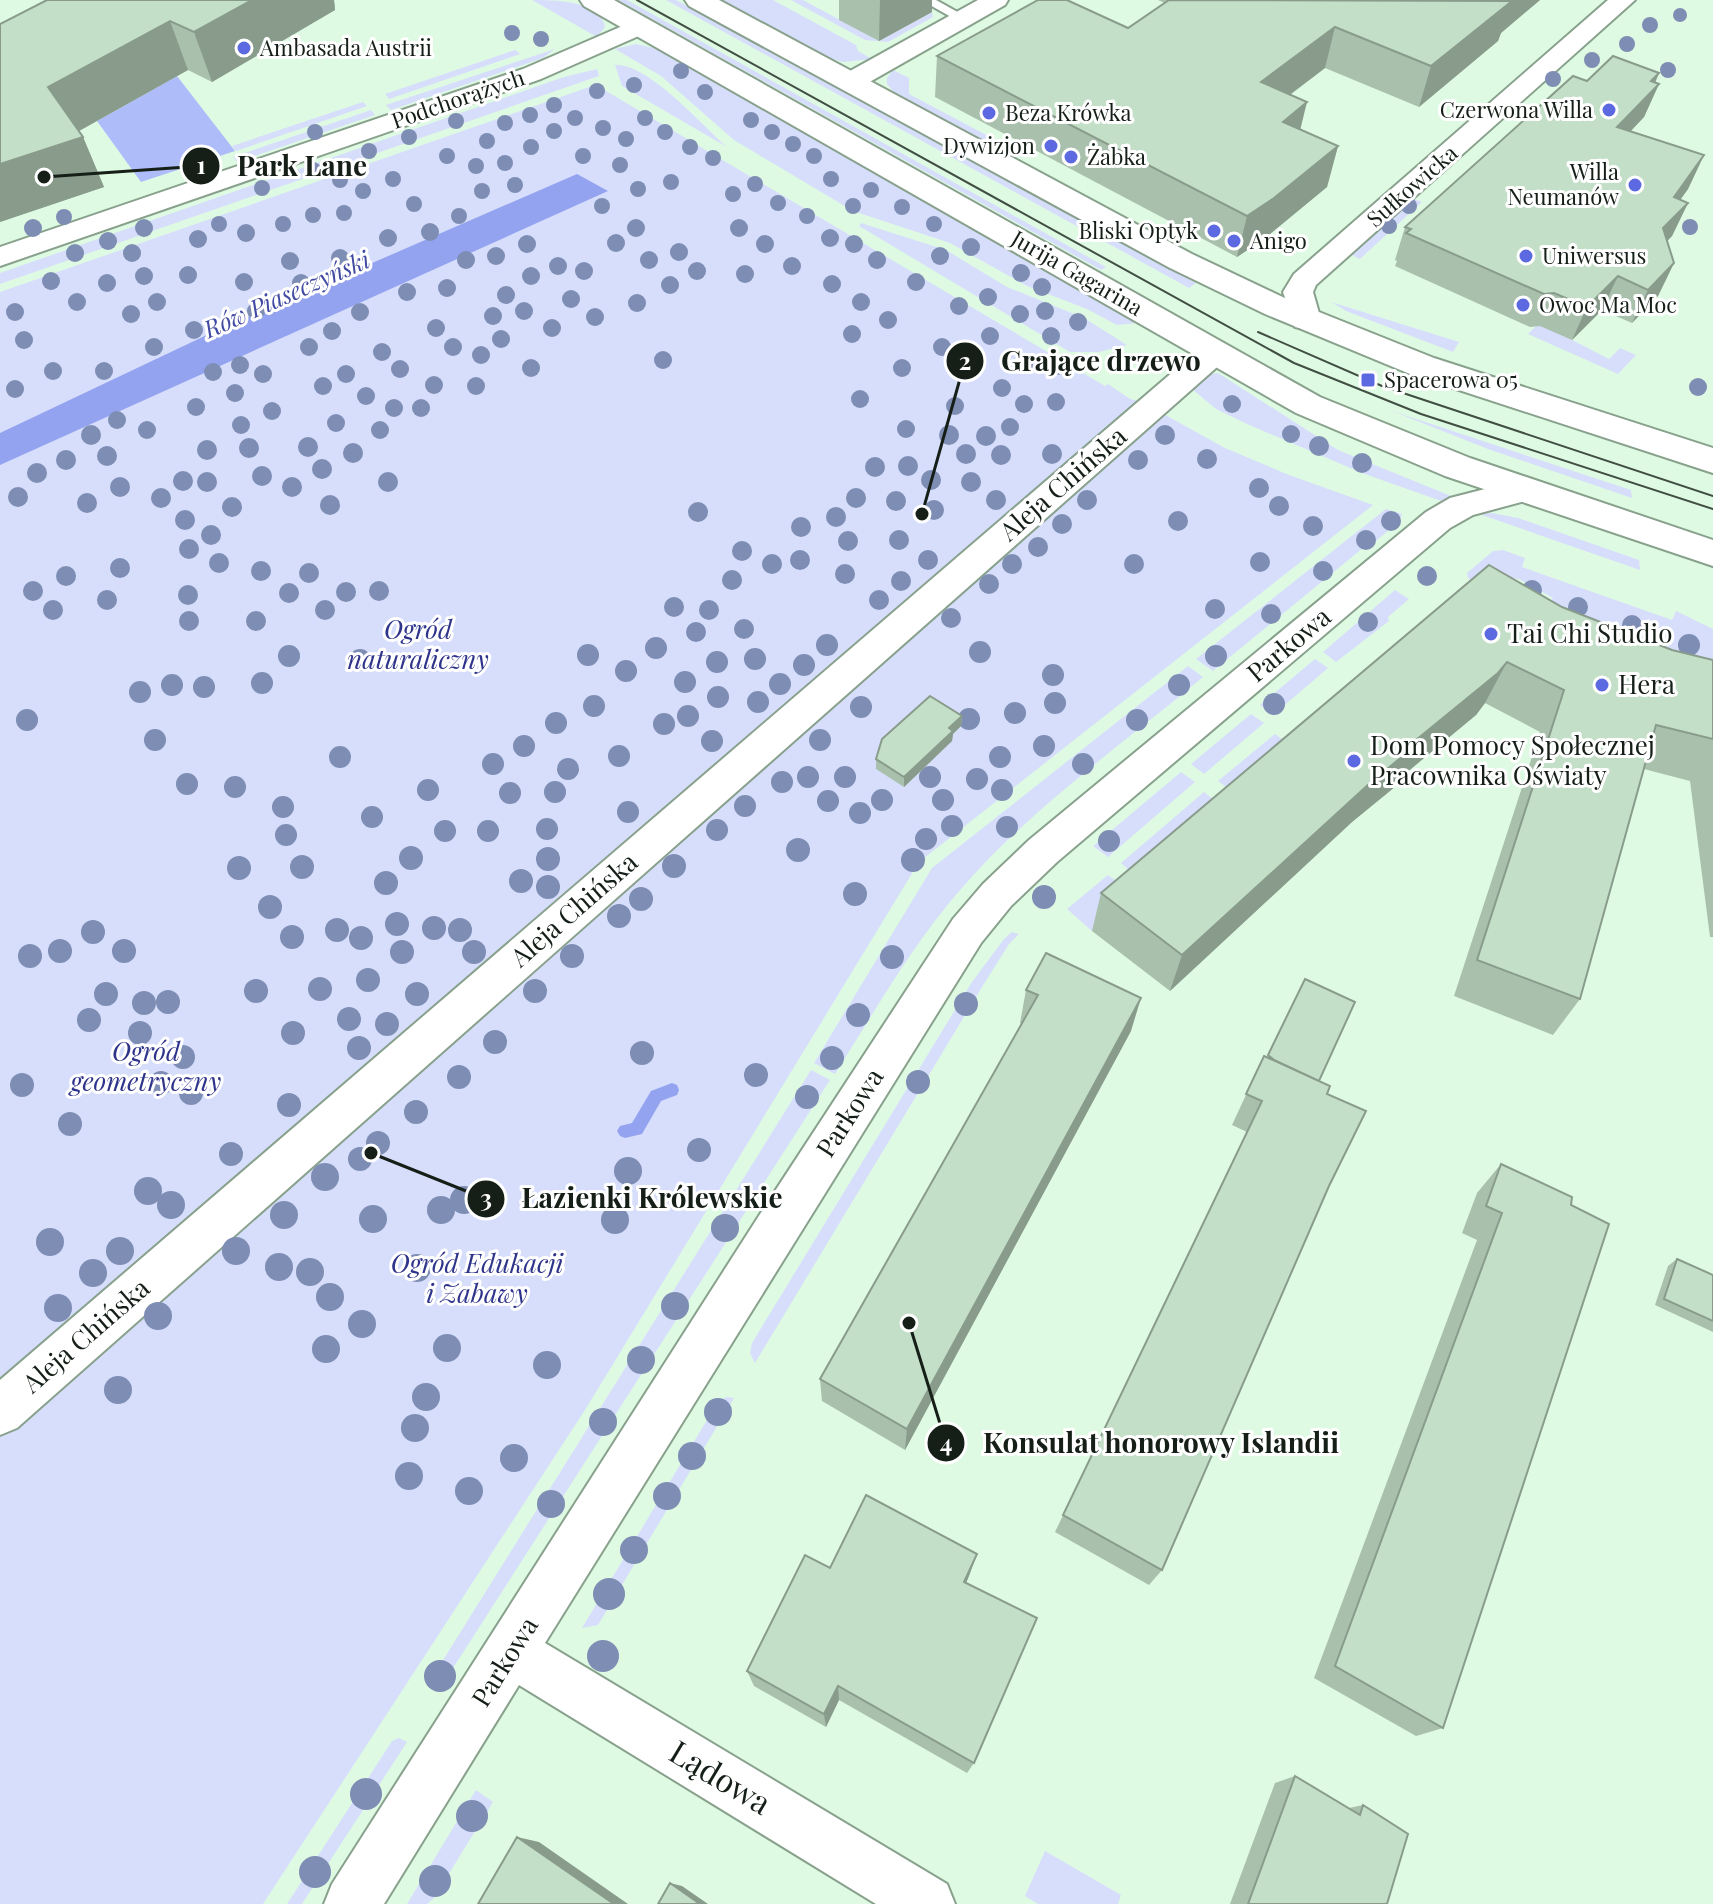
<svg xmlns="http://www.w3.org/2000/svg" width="1713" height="1904" viewBox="0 0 1713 1904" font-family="'Playfair Display',serif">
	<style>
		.green { fill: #d7defc }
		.forest { fill: #aebcfa }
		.water { fill: #94a3f0 }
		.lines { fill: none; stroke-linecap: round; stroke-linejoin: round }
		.stream { fill: #94a3f0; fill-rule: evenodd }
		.lane-casing { stroke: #88a18c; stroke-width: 4 }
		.street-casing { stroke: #88a18c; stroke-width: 4 }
		.secondary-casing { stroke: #88a18c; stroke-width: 4 }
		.lane { fill: #fff; fill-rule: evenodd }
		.street { fill: #fff; fill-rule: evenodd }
		.secondary { fill: #fff; fill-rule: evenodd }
		.tram { stroke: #414e43; stroke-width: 2 }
		.tree { fill: #7e8db3 }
		.wall { fill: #a9c0ac }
		.shaded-wall { fill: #899c8c }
		.building { fill: #c4dfc8; stroke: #899c8c; stroke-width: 2 }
		.poi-dot { fill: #5c69e0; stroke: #fff; stroke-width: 3 }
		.labels { text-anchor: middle; stroke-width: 6; stroke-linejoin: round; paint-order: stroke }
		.far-poi-label { font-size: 22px; fill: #151f17; stroke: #fff; text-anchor: start }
		.far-street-label { font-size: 22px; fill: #151f17; stroke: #fff }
		.far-water-label { font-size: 24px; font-style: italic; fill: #414aa3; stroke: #fff }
		.street-label { font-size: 26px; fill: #151f17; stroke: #fff }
		.park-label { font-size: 26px; font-style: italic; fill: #2f348b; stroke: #fff }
		.poi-label { font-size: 26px; fill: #151f17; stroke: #fff; text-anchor: start }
		.near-street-label { font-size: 32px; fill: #151f17; stroke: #fff }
		.leader { fill: none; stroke: #151f17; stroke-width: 3 }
		.callout-dot { fill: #151f17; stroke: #fff; stroke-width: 3 }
		.mark-label { font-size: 24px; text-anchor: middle; font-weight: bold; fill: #fff }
		.callout-label { font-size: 28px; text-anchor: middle; font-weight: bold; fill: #151f17; stroke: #fff; stroke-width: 6; stroke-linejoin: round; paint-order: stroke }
	</style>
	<rect width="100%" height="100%" fill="#dffae3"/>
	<!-- green -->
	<path class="green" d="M532 0C554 0 600 0 605 27L597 37Z
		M618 0H627L1106 267 1101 270Z
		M666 0H676L1196 283 1189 288Z
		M720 0H773L856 45 858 51 872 59 843 62 827 57Z
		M791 0H803L879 41 932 12 933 17 888 42 865 40Z
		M636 44 662 50 1139 323 1117 325 1087 309 1027 286 950 243 853 211 734 140 661 76 615 49Z
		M555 49 543 58 391 110 386 105Z
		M515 50 520 54 389 99 385 94Z
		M615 65C647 62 703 126 727 147L622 86Z
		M597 69 599 76 0 284V273L564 77Z
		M893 70 909 78V94L1024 155H1008L897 96 887 84V78Z
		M592 86 601 88 1105 386 1108 384 1130 399 1142 402 1225 448 1289 475 1373 505 919 862 585 1410 263 1904H0V292Z
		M363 102 367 106 236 151 232 146Z
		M371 110 375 115 237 162 233 157Z
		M1412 198 1422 202 1360 259 1352 255Z
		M861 223 946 250 1007 287 1084 318 1127 345 1099 352H1070L859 226Z
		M1331 302 1459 342 1453 352 1346 311Z
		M1539 323 1609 359 1620 348 1636 355 1618 374 1528 334Z
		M1218 373 1338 450 1451 496 1441 501 1362 473 1247 424 1216 409 1192 389 1207 375Z
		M1392 411 1631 490 1632 498 1488 449Z
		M1386 509 1402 514 1399 522 1366 549 1363 548 1213 671 1196 659Z
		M1492 513 1518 518 1639 560 1640 570 1479 514Z
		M1503 550 1525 558 1522 567 1672 620 1676 611 1713 629V666L1698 673 1550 602 1553 598 1519 579 1510 578 1490 591 1468 578 1467 573 1493 551Z
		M1395 590 1409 599 1388 617 1389 621 1336 662 1323 652Z
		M1315 659 1328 668 1273 715 1260 705Z
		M1188 666 1203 677C1124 743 1028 811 961 889 912 945 875 1011 835 1074L814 1063 932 868Z
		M1251 714 1264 723 1204 774 1191 764Z
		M1275 734 1299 751 1229 789 1218 781Z
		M1181 772 1195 782 1108 857 1093 846Z
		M1204 792 1230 812 1132 873 1121 863Z
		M1108 875 1119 883 1128 900 1092 931 1067 909Z
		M1012 932 1019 934 1009 944 982 987 755 1363 750 1353 752 1343 972 982 1004 939Z
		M811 1070 830 1080 439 1690 433 1684 435 1673Z
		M726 1397 734 1398 598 1625 582 1628 716 1405Z
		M399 1738 407 1742 302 1904H287L392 1741Z
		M476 1790 493 1802 434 1898 427 1904H407Z
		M1045 1851 1121 1895 1118 1904H1038L1025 1896Z"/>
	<!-- forest -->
	<path class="forest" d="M177 76 235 151 141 182 97 121Z"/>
	<!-- water -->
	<path class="water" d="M577 174 608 191 0 465V433L211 333Z"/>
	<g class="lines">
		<!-- stream -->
		<path class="stream" d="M672 1083 677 1085 679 1090 677 1095 661 1101 642 1134 625 1138 620 1136 617 1131 620 1126 632 1123 651 1091Z"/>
		<!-- lane casing -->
		<g class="lane-casing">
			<path id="lane" d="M921 0H936L970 19 960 22Z"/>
		</g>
		<!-- street casing -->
		<g class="street-casing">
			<path id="street" d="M978 0H1008L1005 5 859 88H841L837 82 841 76Z
				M1608 0H1635L1316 285 1313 292 1321 320 1317 327 1306 329 1295 327 1283 292 1294 274Z
				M641 18 650 21 654 26 650 31 541 79 0 266V247L523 69Z
				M1214 343 1225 346 1229 353 1225 360 17 1428 0 1435V1380L1203 346Z
				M1524 479 1536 482 1540 490 1536 498 1473 515 1450 528 1057 862 1011 906 981 943 545 1643 947 1884 955 1904H876L519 1685 384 1904H324L332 1884 762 1211 953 919 983 884 1029 840 1426 512 1450 498Z"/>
		</g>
		<!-- secondary casing -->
		<g class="secondary-casing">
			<path id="secondary" d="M580 0H614L1320 397 1470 458 1713 540V566L1445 476 1296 413 584 6Z
				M685 0H719L1192 254 1289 300 1434 358 1713 448V473L1410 374 1265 314 1170 268 689 6Z"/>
		</g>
		<!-- lane -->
		<use href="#lane" class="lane"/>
		<!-- street -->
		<use href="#street" class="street"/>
		<!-- secondary -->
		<use href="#secondary" class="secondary"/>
		<!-- tram -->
		<path class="tram" d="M637 0 1294 363 1421 414 1713 509
			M1258 332 1382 386 1713 496"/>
	</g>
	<!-- trees -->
	<g class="tree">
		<circle cx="1680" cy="15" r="7"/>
		<circle cx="1650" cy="25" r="8"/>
		<circle cx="512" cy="33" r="8"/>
		<circle cx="541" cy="39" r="8"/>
		<circle cx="1627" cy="44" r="8"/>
		<circle cx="1592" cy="60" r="8"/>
		<circle cx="1668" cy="70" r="8"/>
		<circle cx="681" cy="71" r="8"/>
		<circle cx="1553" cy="79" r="8"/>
		<circle cx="634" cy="85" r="8"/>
		<circle cx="597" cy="91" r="8"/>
		<circle cx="705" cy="92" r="8"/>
		<circle cx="554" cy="105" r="8"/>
		<circle cx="530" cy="115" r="8"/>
		<circle cx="575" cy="118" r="8"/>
		<circle cx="645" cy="118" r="8"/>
		<circle cx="751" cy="120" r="8"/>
		<circle cx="456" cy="121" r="8"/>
		<circle cx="505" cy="123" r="8"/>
		<circle cx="603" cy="128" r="8"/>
		<circle cx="554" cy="131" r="8"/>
		<circle cx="315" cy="132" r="8"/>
		<circle cx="665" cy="132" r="8"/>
		<circle cx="772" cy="132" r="8"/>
		<circle cx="409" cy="137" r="8"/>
		<circle cx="626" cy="139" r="8"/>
		<circle cx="487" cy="141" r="8"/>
		<circle cx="793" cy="144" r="8"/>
		<circle cx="531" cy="147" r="8"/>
		<circle cx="690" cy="147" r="8"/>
		<circle cx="369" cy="151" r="8"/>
		<circle cx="447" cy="156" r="8"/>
		<circle cx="583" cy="156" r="8"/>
		<circle cx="814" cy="156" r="8"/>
		<circle cx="713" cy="158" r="8"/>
		<circle cx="505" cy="163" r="8"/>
		<circle cx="620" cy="165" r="8"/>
		<circle cx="476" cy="166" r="8"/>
		<circle cx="313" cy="170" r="8"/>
		<circle cx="393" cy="179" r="8"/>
		<circle cx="831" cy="179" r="8"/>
		<circle cx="340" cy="180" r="8"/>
		<circle cx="671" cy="182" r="8"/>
		<circle cx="755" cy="184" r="8"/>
		<circle cx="515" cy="185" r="8"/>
		<circle cx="262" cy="188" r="8"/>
		<circle cx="638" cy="189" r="8"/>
		<circle cx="871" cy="190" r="8"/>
		<circle cx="363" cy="191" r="8"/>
		<circle cx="482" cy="191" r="8"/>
		<circle cx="733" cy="194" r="8"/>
		<circle cx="778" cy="203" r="8"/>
		<circle cx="414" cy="204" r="8"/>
		<circle cx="602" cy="206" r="8"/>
		<circle cx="853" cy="206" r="8"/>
		<circle cx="1409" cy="206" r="8"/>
		<circle cx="902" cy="207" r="8"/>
		<circle cx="344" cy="213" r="8"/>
		<circle cx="313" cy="215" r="8"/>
		<circle cx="459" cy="216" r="8"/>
		<circle cx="807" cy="216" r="8"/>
		<circle cx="64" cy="217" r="8"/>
		<circle cx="219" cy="224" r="8"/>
		<circle cx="283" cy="224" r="8"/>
		<circle cx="934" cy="224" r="8"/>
		<circle cx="1389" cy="226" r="8"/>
		<circle cx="33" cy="228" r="9"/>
		<circle cx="144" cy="228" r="9"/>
		<circle cx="636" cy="228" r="9"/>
		<circle cx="739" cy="228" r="9"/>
		<circle cx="1690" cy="227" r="8"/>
		<circle cx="430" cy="232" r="9"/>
		<circle cx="246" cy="233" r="9"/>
		<circle cx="388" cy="238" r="9"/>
		<circle cx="830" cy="238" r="9"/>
		<circle cx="198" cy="239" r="9"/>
		<circle cx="108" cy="241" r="9"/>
		<circle cx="616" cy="243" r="9"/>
		<circle cx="527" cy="244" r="9"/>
		<circle cx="765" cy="244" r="9"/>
		<circle cx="854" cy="244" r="9"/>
		<circle cx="971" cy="247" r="9"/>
		<circle cx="679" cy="252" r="9"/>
		<circle cx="75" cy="253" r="9"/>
		<circle cx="132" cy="253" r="9"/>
		<circle cx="496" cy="256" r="9"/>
		<circle cx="940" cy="256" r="9"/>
		<circle cx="340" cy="258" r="9"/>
		<circle cx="466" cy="260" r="9"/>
		<circle cx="649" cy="260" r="9"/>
		<circle cx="877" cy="260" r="9"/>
		<circle cx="290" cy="261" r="9"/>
		<circle cx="558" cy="266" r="9"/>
		<circle cx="792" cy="266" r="9"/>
		<circle cx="584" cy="271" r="9"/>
		<circle cx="697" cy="271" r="9"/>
		<circle cx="1021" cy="273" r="9"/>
		<circle cx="745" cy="274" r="9"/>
		<circle cx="188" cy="275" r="9"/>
		<circle cx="144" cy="276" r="9"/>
		<circle cx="531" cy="276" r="9"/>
		<circle cx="51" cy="281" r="9"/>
		<circle cx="244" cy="282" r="9"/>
		<circle cx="916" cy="282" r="9"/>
		<circle cx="107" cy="283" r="9"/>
		<circle cx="301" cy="283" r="9"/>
		<circle cx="832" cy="284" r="9"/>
		<circle cx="670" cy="285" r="9"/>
		<circle cx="1042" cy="287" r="9"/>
		<circle cx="447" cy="288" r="9"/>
		<circle cx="407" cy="292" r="9"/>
		<circle cx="506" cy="295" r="9"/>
		<circle cx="988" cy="297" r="9"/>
		<circle cx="571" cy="299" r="9"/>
		<circle cx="77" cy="302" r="9"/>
		<circle cx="157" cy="302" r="9"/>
		<circle cx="861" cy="302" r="9"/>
		<circle cx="637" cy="303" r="9"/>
		<circle cx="959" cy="306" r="9"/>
		<circle cx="256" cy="311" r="9"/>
		<circle cx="524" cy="311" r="9"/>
		<circle cx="1045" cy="311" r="9"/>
		<circle cx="15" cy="312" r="9"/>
		<circle cx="360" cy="312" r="9"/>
		<circle cx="131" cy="314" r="9"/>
		<circle cx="1020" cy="314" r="9"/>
		<circle cx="493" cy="316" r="9"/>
		<circle cx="595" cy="317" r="9"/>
		<circle cx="888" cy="320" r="9"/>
		<circle cx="1078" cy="322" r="9"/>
		<circle cx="436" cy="328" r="9"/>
		<circle cx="552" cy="328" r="9"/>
		<circle cx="194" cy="330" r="9"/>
		<circle cx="332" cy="331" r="9"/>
		<circle cx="852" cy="334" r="9"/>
		<circle cx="990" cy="336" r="9"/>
		<circle cx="1051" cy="336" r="9"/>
		<circle cx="501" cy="339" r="9"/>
		<circle cx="24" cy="340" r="9"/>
		<circle cx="154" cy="347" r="9"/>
		<circle cx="309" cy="347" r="9"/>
		<circle cx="453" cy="347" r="9"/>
		<circle cx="942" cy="347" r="9"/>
		<circle cx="382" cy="352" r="9"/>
		<circle cx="481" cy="355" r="9"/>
		<circle cx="663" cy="360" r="9"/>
		<circle cx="1029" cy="363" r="9"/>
		<circle cx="240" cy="365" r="9"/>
		<circle cx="1057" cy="366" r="9"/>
		<circle cx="531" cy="368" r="9"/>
		<circle cx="902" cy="368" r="9"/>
		<circle cx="969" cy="368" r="9"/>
		<circle cx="400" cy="369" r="9"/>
		<circle cx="53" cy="371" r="9"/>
		<circle cx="104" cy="371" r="9"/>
		<circle cx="213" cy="372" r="9"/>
		<circle cx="263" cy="374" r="9"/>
		<circle cx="346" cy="374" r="9"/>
		<circle cx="434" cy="385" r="9"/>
		<circle cx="323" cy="386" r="9"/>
		<circle cx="476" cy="386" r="9"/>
		<circle cx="1698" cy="387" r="9"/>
		<circle cx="1002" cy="388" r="9"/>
		<circle cx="15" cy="389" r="9"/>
		<circle cx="235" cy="393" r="9"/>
		<circle cx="366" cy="396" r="9"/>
		<circle cx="860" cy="399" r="9"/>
		<circle cx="1056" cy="402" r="9"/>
		<circle cx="1024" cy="404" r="9"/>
		<circle cx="1232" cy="404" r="9"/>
		<circle cx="955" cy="406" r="9"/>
		<circle cx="196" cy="407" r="9"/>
		<circle cx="394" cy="408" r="9"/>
		<circle cx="421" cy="408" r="9"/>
		<circle cx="272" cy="411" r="9"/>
		<circle cx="117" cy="420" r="9"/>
		<circle cx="336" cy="423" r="9"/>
		<circle cx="241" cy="425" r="9"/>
		<circle cx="1010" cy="427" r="9"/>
		<circle cx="906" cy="429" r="9"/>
		<circle cx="147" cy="430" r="9"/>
		<circle cx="380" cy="430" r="9"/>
		<circle cx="91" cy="435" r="10"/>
		<circle cx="949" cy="435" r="10"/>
		<circle cx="1165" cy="435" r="10"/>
		<circle cx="1291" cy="434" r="9"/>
		<circle cx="986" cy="436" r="10"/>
		<circle cx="1319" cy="446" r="10"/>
		<circle cx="308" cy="447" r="10"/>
		<circle cx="249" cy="448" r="10"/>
		<circle cx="207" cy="450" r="10"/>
		<circle cx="353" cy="453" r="10"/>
		<circle cx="966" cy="454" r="10"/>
		<circle cx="1052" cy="454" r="10"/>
		<circle cx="1001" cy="455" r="10"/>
		<circle cx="107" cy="456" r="10"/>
		<circle cx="1207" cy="459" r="10"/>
		<circle cx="66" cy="460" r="10"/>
		<circle cx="1138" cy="460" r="10"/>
		<circle cx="1362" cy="463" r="10"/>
		<circle cx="908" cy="466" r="10"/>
		<circle cx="875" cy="467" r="10"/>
		<circle cx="322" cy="469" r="10"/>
		<circle cx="37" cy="473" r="10"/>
		<circle cx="262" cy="476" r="10"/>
		<circle cx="931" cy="480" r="10"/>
		<circle cx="183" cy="481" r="10"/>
		<circle cx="207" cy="482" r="10"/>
		<circle cx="388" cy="482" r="10"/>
		<circle cx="971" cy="482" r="10"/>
		<circle cx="120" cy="487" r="10"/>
		<circle cx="292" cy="487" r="10"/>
		<circle cx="1259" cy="488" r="10"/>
		<circle cx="18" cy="497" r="10"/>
		<circle cx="161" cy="498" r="10"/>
		<circle cx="856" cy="498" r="10"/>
		<circle cx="996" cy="500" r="10"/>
		<circle cx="1087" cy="500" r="10"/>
		<circle cx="896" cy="501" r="10"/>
		<circle cx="87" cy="503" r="10"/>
		<circle cx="330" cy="505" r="10"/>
		<circle cx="1279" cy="506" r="10"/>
		<circle cx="232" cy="507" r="10"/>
		<circle cx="934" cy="510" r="10"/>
		<circle cx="698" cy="512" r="10"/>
		<circle cx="836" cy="517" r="10"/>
		<circle cx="185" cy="520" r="10"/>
		<circle cx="1178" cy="521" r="10"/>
		<circle cx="1391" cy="521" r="10"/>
		<circle cx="1062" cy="524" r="10"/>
		<circle cx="1313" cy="526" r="10"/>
		<circle cx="801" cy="527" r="10"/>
		<circle cx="211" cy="535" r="10"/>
		<circle cx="899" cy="540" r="10"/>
		<circle cx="1366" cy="540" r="10"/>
		<circle cx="848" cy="541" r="10"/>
		<circle cx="1038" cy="547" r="10"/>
		<circle cx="189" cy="549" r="10"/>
		<circle cx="742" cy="551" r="10"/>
		<circle cx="800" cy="560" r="10"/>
		<circle cx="928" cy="560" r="10"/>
		<circle cx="1260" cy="562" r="10"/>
		<circle cx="219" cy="563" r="10"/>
		<circle cx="772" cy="564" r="10"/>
		<circle cx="1012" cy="564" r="10"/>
		<circle cx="1134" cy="564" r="10"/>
		<circle cx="120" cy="568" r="10"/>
		<circle cx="261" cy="571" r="10"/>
		<circle cx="1323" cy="571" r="10"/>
		<circle cx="309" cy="573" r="10"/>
		<circle cx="845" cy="574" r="10"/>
		<circle cx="66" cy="576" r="10"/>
		<circle cx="1427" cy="576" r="10"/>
		<circle cx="732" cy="580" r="10"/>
		<circle cx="901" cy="581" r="10"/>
		<circle cx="989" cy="584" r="10"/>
		<circle cx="1532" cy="590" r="10"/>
		<circle cx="33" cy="591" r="10"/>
		<circle cx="379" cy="591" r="10"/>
		<circle cx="346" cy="592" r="10"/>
		<circle cx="289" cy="593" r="10"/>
		<circle cx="188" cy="595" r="10"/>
		<circle cx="107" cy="600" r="10"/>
		<circle cx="879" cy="600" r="10"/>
		<circle cx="674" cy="607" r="10"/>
		<circle cx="1578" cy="607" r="10"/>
		<circle cx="1215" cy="609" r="10"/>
		<circle cx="53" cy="610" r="10"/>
		<circle cx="325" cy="610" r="10"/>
		<circle cx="709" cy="610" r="10"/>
		<circle cx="1271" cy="614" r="10"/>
		<circle cx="951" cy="618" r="10"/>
		<circle cx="189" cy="621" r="10"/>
		<circle cx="256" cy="621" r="10"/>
		<circle cx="1368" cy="622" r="10"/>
		<circle cx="1632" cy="625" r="10"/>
		<circle cx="744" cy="629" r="10"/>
		<circle cx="696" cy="632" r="10"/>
		<circle cx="827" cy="645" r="11"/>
		<circle cx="1689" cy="645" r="11"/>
		<circle cx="656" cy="648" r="11"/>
		<circle cx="980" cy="652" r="11"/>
		<circle cx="588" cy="655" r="11"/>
		<circle cx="289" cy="656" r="11"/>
		<circle cx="1216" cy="656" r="11"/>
		<circle cx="755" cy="659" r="11"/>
		<circle cx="360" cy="660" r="11"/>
		<circle cx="717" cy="662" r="11"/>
		<circle cx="804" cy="665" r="11"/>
		<circle cx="626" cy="671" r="11"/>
		<circle cx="1053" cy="675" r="11"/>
		<circle cx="685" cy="682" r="11"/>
		<circle cx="262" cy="683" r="11"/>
		<circle cx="780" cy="684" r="11"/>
		<circle cx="172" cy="685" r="11"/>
		<circle cx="1179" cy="685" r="11"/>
		<circle cx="204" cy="687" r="11"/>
		<circle cx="140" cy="692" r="11"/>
		<circle cx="718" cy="697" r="11"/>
		<circle cx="758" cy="702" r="11"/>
		<circle cx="1055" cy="703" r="11"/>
		<circle cx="1274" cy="704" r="11"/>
		<circle cx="594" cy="706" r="11"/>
		<circle cx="861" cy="707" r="11"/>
		<circle cx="1015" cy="713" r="11"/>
		<circle cx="688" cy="716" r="11"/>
		<circle cx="969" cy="719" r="11"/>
		<circle cx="27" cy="720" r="11"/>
		<circle cx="1137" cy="720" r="11"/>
		<circle cx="556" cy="723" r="11"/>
		<circle cx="664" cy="724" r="11"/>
		<circle cx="155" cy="740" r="11"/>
		<circle cx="820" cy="740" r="11"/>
		<circle cx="712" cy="741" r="11"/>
		<circle cx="524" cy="746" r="11"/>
		<circle cx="1044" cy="746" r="11"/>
		<circle cx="619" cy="756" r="11"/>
		<circle cx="340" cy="757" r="11"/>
		<circle cx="1000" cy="757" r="11"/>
		<circle cx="493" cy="764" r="11"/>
		<circle cx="1083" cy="764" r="11"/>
		<circle cx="568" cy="769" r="11"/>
		<circle cx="808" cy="777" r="11"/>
		<circle cx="845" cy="777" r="11"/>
		<circle cx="930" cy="777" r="11"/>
		<circle cx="977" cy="779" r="11"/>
		<circle cx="782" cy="782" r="11"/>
		<circle cx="187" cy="784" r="11"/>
		<circle cx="235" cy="787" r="11"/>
		<circle cx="428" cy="790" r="11"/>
		<circle cx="1002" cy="790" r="11"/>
		<circle cx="555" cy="792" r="11"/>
		<circle cx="510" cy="793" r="11"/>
		<circle cx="882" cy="800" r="11"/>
		<circle cx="943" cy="800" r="11"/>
		<circle cx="828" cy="801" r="11"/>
		<circle cx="745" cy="806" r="11"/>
		<circle cx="283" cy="807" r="11"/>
		<circle cx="628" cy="812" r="11"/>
		<circle cx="860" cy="813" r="11"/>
		<circle cx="372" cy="817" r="11"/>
		<circle cx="952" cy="826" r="11"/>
		<circle cx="1007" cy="827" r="11"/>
		<circle cx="547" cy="829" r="11"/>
		<circle cx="717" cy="830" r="11"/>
		<circle cx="445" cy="831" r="11"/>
		<circle cx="488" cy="831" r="11"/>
		<circle cx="286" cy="835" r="11"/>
		<circle cx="926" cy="839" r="11"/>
		<circle cx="1109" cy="841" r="11"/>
		<circle cx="798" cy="850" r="12"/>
		<circle cx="411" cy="858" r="12"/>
		<circle cx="548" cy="859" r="12"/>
		<circle cx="913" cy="860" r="12"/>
		<circle cx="674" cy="866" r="12"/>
		<circle cx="302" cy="867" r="12"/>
		<circle cx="239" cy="868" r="12"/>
		<circle cx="521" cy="881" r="12"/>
		<circle cx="386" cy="883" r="12"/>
		<circle cx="548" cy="887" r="12"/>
		<circle cx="855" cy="894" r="12"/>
		<circle cx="1044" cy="897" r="12"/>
		<circle cx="641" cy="899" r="12"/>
		<circle cx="270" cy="907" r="12"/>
		<circle cx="619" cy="916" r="12"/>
		<circle cx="397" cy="924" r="12"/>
		<circle cx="434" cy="928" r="12"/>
		<circle cx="337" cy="930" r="12"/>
		<circle cx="460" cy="930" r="12"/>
		<circle cx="93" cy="932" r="12"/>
		<circle cx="292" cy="937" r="12"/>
		<circle cx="361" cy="938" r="12"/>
		<circle cx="60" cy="951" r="12"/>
		<circle cx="124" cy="951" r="12"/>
		<circle cx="402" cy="952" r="12"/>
		<circle cx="474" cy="952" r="12"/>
		<circle cx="30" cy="956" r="12"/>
		<circle cx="572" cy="956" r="12"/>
		<circle cx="892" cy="957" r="12"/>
		<circle cx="368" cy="980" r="12"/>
		<circle cx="320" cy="989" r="12"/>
		<circle cx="256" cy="991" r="12"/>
		<circle cx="535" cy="991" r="12"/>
		<circle cx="106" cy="994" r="12"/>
		<circle cx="417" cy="994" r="12"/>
		<circle cx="168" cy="1002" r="12"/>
		<circle cx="144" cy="1003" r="12"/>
		<circle cx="966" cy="1004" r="12"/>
		<circle cx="858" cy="1015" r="12"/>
		<circle cx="349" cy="1019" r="12"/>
		<circle cx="89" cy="1020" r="12"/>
		<circle cx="387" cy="1024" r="12"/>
		<circle cx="140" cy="1033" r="12"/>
		<circle cx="293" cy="1033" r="12"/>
		<circle cx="495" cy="1042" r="12"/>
		<circle cx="359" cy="1048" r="12"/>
		<circle cx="642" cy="1053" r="12"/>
		<circle cx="183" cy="1057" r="12"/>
		<circle cx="832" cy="1058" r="12"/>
		<circle cx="756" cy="1075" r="12"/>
		<circle cx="459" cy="1077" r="12"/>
		<circle cx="918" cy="1082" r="12"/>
		<circle cx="161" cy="1083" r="12"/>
		<circle cx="22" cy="1085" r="12"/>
		<circle cx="191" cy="1093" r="12"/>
		<circle cx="807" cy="1097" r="12"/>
		<circle cx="289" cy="1105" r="12"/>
		<circle cx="416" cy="1112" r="12"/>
		<circle cx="70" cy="1124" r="12"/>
		<circle cx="378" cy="1143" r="12"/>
		<circle cx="699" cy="1150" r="12"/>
		<circle cx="231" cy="1154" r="12"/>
		<circle cx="360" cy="1159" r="12"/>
		<circle cx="628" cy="1171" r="14"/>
		<circle cx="325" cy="1177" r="14"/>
		<circle cx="148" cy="1191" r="14"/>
		<circle cx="464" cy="1200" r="14"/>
		<circle cx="171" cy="1205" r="14"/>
		<circle cx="441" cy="1210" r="14"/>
		<circle cx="284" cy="1215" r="14"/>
		<circle cx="373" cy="1219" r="14"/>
		<circle cx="615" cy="1220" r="14"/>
		<circle cx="725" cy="1228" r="14"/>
		<circle cx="50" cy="1242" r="14"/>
		<circle cx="120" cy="1251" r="14"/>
		<circle cx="236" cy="1251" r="14"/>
		<circle cx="279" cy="1267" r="14"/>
		<circle cx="417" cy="1268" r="14"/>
		<circle cx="310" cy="1272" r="14"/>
		<circle cx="93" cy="1273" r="14"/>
		<circle cx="330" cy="1297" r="14"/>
		<circle cx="675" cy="1306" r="14"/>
		<circle cx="58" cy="1308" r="14"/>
		<circle cx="158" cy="1316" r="14"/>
		<circle cx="362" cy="1324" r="14"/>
		<circle cx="447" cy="1348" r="14"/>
		<circle cx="326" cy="1349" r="14"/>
		<circle cx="641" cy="1360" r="14"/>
		<circle cx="547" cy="1365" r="14"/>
		<circle cx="118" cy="1390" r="14"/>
		<circle cx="426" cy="1397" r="14"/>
		<circle cx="718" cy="1412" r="14"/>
		<circle cx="603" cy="1422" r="14"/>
		<circle cx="415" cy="1428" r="14"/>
		<circle cx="692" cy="1456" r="14"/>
		<circle cx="514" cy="1458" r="14"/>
		<circle cx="409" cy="1476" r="14"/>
		<circle cx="469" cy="1491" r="14"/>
		<circle cx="667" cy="1496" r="14"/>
		<circle cx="551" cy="1504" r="14"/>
		<circle cx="634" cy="1550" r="14"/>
		<circle cx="609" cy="1594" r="16"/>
		<circle cx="603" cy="1656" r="16"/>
		<circle cx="440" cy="1676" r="16"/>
		<circle cx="366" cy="1794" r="16"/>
		<circle cx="472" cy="1816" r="16"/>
		<circle cx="315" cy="1872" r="16"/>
		<circle cx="435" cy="1881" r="16"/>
	</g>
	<!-- wall -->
	<path class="wall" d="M47 0H334L335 7V10L212 82 188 70 79 131 83 137 104 187 0 222V24Z
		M839 0H932V12L879 41 839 20Z
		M1158 0H1540L1501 33 1498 41 1419 107 1325 68 1290 95 1301 129 1338 146 1327 187 1264 239 1237 257 935 97 937 56 1128 28 1165 3Z
		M1659 73 1655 83 1659 84 1644 117 1631 131 1704 155 1688 189 1680 200 1688 203 1672 236 1667 241 1674 263 1658 296 1632 323 1602 310 1572 340 1540 326 1530 327 1395 266 1397 261 1395 260 1405 227 1587 81Z
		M1562 607 1672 650 1713 660V937H1710L1690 781 1644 769 1580 999 1553 1035 1454 996 1540 732 1485 703 1476 715 1400 778 1396 786 1352 822 1170 991 1092 931 1101 893Z
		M962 716 961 726 953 734 952 741 904 787 876 769V759Z
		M1305 979 1319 1081 1327 1094 1329 1186 1162 1570 1149 1585 1055 1532 1247 1132 1232 1125 1264 1056 1267 1057Z
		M1026 990 1131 1031 905 1450 822 1401 820 1379 1022 1024 1020 1023Z
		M1501 1164 1572 1197 1443 1728 1416 1736 1314 1678 1477 1240 1462 1233 1477 1193Z
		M1677 1259 1713 1275V1332L1655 1305 1668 1266Z
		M977 1554 966 1583 974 1763 967 1773 839 1700 826 1727 754 1686 747 1671 830 1568Z
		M1295 1776 1349 1808 1363 1805 1387 1904H1230L1275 1783Z"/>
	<!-- shaded-wall -->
	<path class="shaded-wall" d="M252 0H334L335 10 212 82 194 32Z
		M880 0H932V12L879 41Z
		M1507 0H1540L1501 33 1498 41 1419 107 1431 66Z
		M170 21 188 70 70 136 48 87Z
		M1335 27 1325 68 1252 123 1261 82Z
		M1659 73 1651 92 1659 84 1644 117 1603 160 1617 127 1651 81Z
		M1307 102 1297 143 1283 122Z
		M83 137 104 187 0 222V164Z
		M1338 146 1327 187 1264 239 1237 257 1247 216Z
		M1704 155 1688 189 1658 231 1674 197Z
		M1688 203 1672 236 1647 262 1663 228Z
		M1674 263 1658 296 1632 323 1648 290Z
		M1618 276 1602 310 1572 340 1587 307Z
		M1507 662 1485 703 1476 715 1400 778 1396 786 1352 822 1170 991 1182 955 1411 744Z
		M962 716 961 726 953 734 952 741 904 787V777L949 728Z
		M1141 998 1131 1031 905 1450 907 1429Z
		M977 1554 969 1576 958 1602 964 1582Z
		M838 1686 839 1700 826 1727 824 1714Z
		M517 1837 539 1842 628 1904H614Z
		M670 1883 682 1886 708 1904H700Z"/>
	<!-- building -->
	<path class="building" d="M47 0H252L194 32 170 21 48 87 83 137 0 164V24Z
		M1038 0H1067L1128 28 1169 0 1512 1 1431 66 1335 27 1261 82 1307 102 1283 122 1338 146 1274 198 1247 216 937 56Z
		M1613 56 1659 73 1651 81 1659 84 1617 127 1704 155 1674 197 1688 203 1663 228 1674 263 1648 290 1618 276 1587 307 1554 293 1544 294 1406 233 1411 229 1405 227 1573 76 1587 81Z
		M1489 565 1562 607 1672 650 1713 660V739L1656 725 1580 999 1477 960 1564 690 1507 662 1498 673 1411 744 1415 746 1370 783 1182 955 1101 893Z
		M930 696 962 716 949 728 953 731 904 777 876 759 882 739Z
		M1046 953 1141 998 907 1429 820 1379 1038 995 1026 990Z
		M1305 979 1355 1002 1319 1081 1274 1060 1268 1055Z
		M1264 1056 1330 1086 1327 1094 1366 1111 1329 1186 1162 1570 1063 1515 1262 1101 1246 1094Z
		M1501 1164 1572 1197 1571 1205 1609 1224 1443 1728 1335 1666 1502 1213 1486 1206Z
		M1677 1259 1713 1275V1321L1664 1299Z
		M866 1495 977 1554 964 1582 1037 1618 974 1763 838 1686 824 1714 747 1671 805 1555 830 1568Z
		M1295 1776 1360 1815 1363 1805 1408 1834 1387 1904H1248Z
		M517 1837 614 1904H478Z
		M670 1883 700 1904H658Z"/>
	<!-- markers -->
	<g class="poi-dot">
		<circle cx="244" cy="48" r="8"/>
		<circle cx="1609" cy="110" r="8"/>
		<circle cx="989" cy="113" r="8"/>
		<circle cx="1051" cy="146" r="8"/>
		<circle cx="1071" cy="157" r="8"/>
		<circle cx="1635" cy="185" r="8"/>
		<circle cx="1214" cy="231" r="8"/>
		<circle cx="1234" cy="241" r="8"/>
		<circle cx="1526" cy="256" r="8"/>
		<circle cx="1523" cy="305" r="8"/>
		<rect x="1360" y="372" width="16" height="16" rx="4"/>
		<circle cx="1491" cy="634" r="8"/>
		<circle cx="1602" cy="685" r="8"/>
		<circle cx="1354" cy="761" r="8"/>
	</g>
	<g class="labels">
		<!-- far-poi labels -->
		<g class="far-poi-label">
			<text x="260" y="56">Ambasada Austrii</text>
			<text x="1593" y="118" text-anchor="end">Czerwona Willa</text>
			<text x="1005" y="121">Beza Krówka</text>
			<text x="1035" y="154" text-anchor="end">Dywizjon</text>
			<text x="1087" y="165">Żabka</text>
			<text x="1619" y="180" text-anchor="end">Willa<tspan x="1619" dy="25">Neumanów</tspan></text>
			<text x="1198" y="239" text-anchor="end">Bliski Optyk</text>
			<text x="1250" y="249">Anigo</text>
			<text x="1542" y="264">Uniwersus</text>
			<text x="1539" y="313">Owoc Ma Moc</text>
			<text x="1384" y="388">Spacerowa 05</text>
		</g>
		<!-- far-street labels -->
		<g class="far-street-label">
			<text transform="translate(458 99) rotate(-19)" y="8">Podchorążych</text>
			<text transform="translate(1412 186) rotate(-41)" y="8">Sułkowicka</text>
			<text transform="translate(1077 273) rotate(30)" y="8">Jurija Gagarina</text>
		</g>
		<!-- far-water labels -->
		<g class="far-water-label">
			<text transform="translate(287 295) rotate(-24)" y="8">Rów Piaseczyński</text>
		</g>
		<!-- street labels -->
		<g class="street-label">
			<text transform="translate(1063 484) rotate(-41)" y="9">Aleja Chińska</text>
			<text transform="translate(1289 645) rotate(-40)" y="9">Parkowa</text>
			<text transform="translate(574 910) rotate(-41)" y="9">Aleja Chińska</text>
			<text transform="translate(850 1113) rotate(-57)" y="9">Parkowa</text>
			<text transform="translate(86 1336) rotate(-41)" y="9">Aleja Chińska</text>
			<text transform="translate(505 1662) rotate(-58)" y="9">Parkowa</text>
		</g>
		<!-- park labels -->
		<g class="park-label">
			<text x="418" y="639">Ogród<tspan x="418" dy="30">naturaliczny</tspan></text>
			<text x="146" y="1061">Ogród<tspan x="146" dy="30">geometryczny</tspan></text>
			<text x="477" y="1273">Ogród Edukacji<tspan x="477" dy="30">i Zabawy</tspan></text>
		</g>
		<!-- poi labels -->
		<g class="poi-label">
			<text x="1507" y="643">Tai Chi Studio</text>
			<text x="1618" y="694">Hera</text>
			<text x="1370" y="755">Dom Pomocy Społecznej<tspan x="1370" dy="30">Pracownika Oświaty</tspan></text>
		</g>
		<!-- near-street labels -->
		<g class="near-street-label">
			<text transform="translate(720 1778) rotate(31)" y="11">Lądowa</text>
		</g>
	</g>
	<!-- callouts -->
	<path class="leader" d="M44 177L201 166M922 514L965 361M371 1153L486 1199M909 1323L946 1443"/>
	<g class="callout-dot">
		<circle cx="44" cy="177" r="8"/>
		<circle cx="922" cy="514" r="8"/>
		<circle cx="371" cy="1153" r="8"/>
		<circle cx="909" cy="1323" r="8"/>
		<circle cx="201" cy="166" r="20"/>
		<circle cx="965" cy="361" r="20"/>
		<circle cx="486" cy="1199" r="20"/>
		<circle cx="946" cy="1443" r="20"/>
	</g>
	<g class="mark-label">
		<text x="201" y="174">1</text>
		<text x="965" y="370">2</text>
		<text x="486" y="1207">3</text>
		<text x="946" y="1452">4</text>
	</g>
	<g class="callout-label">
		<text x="302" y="176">Park Lane</text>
		<text x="1101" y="371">Grające drzewo</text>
		<text x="652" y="1208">Łazienki Królewskie</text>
		<text x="1161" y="1453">Konsulat honorowy Islandii</text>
	</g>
</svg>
